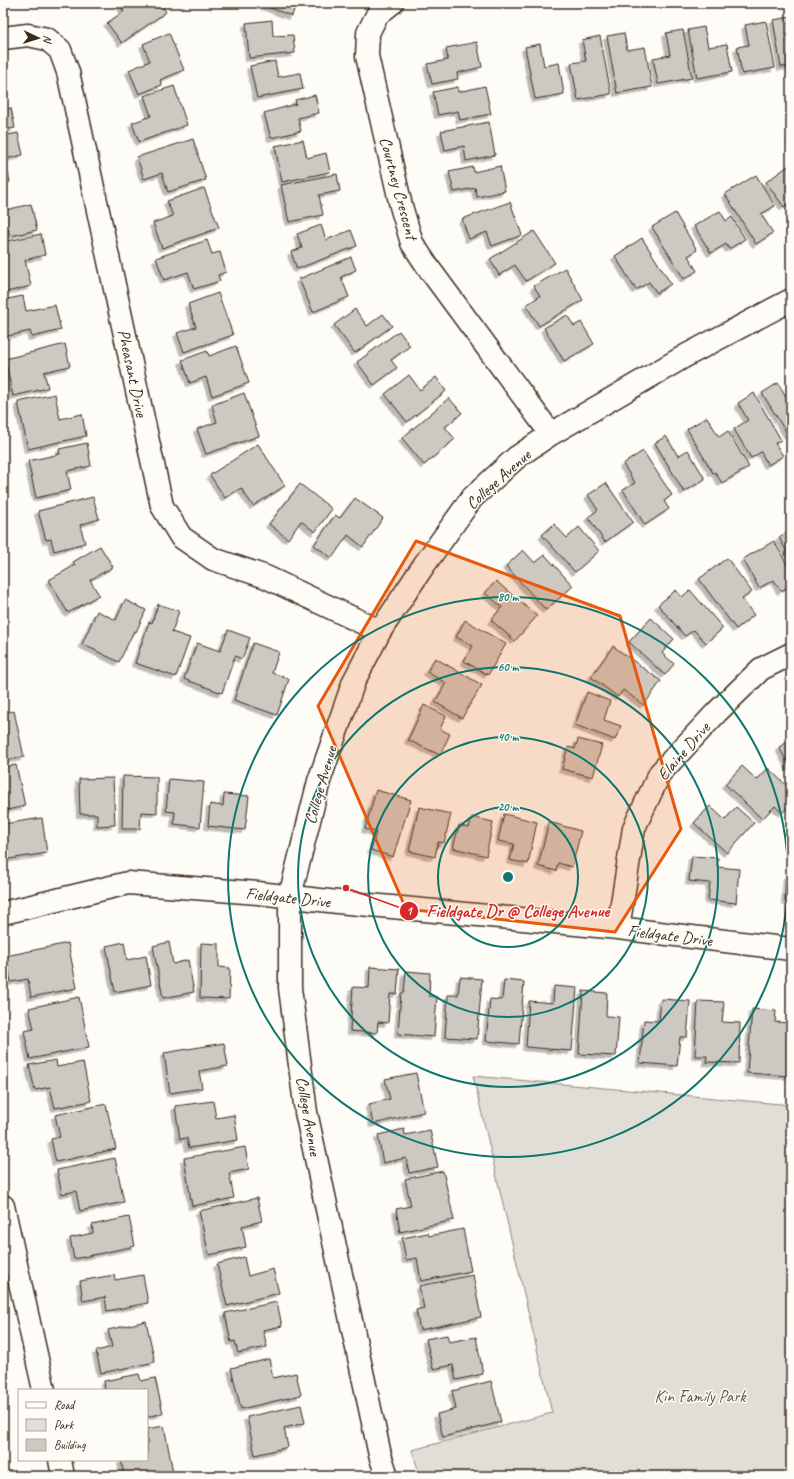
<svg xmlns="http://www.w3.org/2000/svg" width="794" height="1479" viewBox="0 0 794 1479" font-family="Caveat,sans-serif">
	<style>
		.green { fill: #e1ded7; stroke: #8e847a }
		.building { fill: #cdc8c2; stroke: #3b2a1e; filter: url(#shadow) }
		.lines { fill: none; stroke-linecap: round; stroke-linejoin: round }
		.street-casing { stroke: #3b2a1e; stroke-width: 25 }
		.street { stroke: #fdfcf7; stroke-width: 22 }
		.marked { fill: #e8590c; fill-opacity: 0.2; stroke: #e8590c; stroke-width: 3; stroke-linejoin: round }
		.ring { fill: none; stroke: #0f766e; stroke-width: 2 }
		.labels { text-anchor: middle; stroke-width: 3; stroke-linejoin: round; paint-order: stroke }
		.street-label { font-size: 17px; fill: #3b2a1e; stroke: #fdfcf7 }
		.park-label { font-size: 17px; fill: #64574c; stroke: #fdfcf7 }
		.centre { fill: #0f766e; stroke: #fdfcf7; stroke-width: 2 }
		.ring-label { font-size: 12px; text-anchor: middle; font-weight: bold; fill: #0f766e; stroke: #fdfcf7; stroke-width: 3; stroke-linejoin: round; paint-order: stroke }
		.leader { fill: none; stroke: #d62828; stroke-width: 1.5 }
		.callout-dot { fill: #d62828; stroke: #fdfcf7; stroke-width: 1.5 }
		.mark-label { font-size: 12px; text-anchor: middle; font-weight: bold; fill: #fff }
		.callout-label { font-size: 18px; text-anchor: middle; font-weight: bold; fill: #d62828; stroke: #fdfcf7; stroke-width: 3; stroke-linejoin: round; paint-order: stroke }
	</style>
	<defs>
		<filter id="shadow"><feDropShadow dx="-3.5" dy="3.5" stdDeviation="0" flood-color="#0004"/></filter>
	</defs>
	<rect width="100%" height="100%" fill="#fdfcf7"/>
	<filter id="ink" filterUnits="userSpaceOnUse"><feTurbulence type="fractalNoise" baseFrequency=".025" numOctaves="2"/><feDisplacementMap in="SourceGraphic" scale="8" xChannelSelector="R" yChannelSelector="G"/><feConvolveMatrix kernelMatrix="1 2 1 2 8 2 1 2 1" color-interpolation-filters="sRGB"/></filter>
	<g filter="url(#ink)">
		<!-- green -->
		<path class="green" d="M473 1076 791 1105V1476H420L412 1450 552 1413Z"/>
		<!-- building -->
		<path class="building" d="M119 3H160L166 12 122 43 107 23 124 11Z
			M257 3H296L292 16Z
			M791 17V66L781 67 773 20Z
			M272 20 273 36 293 35 295 53 249 58 246 23Z
			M766 21 775 68 742 74 737 47 749 45 745 25Z
			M704 27 708 47 727 44 732 72 697 78 688 30Z
			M683 30 692 78 658 84 653 58 670 55 666 33Z
			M169 33 184 70 160 80 162 85 139 94 129 70 150 61 143 44Z
			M624 33 627 50 645 47 652 87 617 93 607 36Z
			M600 36 611 94 578 100 571 63 586 61 582 40Z
			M477 42 482 67 457 73 458 79 432 84 427 64 448 60 446 48Z
			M540 44 544 66 559 63 564 94 535 99 525 47Z
			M275 61 278 77 300 73 303 89 257 98 250 66Z
			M174 86 187 125 139 142 132 123 151 116 144 96Z
			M485 86 491 114 460 120 458 111 438 115 433 92 458 87V92Z
			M315 95 319 113 298 118 301 131 271 138 264 113 296 104 295 100Z
			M11 108 15 128 3 130V109Z
			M489 122 495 155 466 161 464 146 445 150 441 131Z
			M18 133 23 155 5 159 10 182 3 183V136Z
			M193 139 206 180 168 192 162 173 144 179 137 157Z
			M303 140 307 158 326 153 330 172 282 182 275 146Z
			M791 164V201L784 207 766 182Z
			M500 166 505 191 477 197 475 188 454 192 449 172 473 167 474 172Z
			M337 174 340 191 319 195 323 215 289 222 281 185Z
			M756 175 775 206 761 214 773 233 756 244 725 194Z
			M204 188 219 228 162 248 153 223 173 216 167 201Z
			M3 196 6 210 31 204 37 230 10 236 8 229 3 230Z
			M510 202 522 235 492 246 487 232 469 239 462 219Z
			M720 211 726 221 732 217 745 239 729 249 726 244 711 253 694 226Z
			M675 213 697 250 688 256 697 271 684 279 652 227Z
			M321 225 326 240 351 230 357 246 297 269 291 252 302 248 297 234Z
			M534 231 555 263 526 281 515 265 499 275 490 259Z
			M41 234 45 255 25 260 31 286 3 293V242Z
			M642 238 671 284 657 293 649 282 636 290 615 256Z
			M207 240 212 254 220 252 226 272 218 275 220 281 194 289 188 272 164 280 156 258Z
			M351 257 356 270 341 277 349 297 313 312 299 279Z
			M565 268 583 300 539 326 526 305 540 296 534 286Z
			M218 293 233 335 184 352 177 333 196 327 188 304Z
			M23 296 26 311 55 305 61 330 32 337 30 331 3 337V300Z
			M355 309 367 326 383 314 392 326 355 353 334 325Z
			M567 315 574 326 581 322 594 344 564 361 544 328Z
			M399 331 410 346 391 360 397 368 374 385 357 362Z
			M65 344 70 366 44 372 48 388 13 396 5 359Z
			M236 346 249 383 212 396 206 377 190 383 182 360 207 351 209 356Z
			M409 375 420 390 436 377 446 391 407 422 385 394Z
			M778 383 789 403 791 402V433L788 435 762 393Z
			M244 393 259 436 206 454 197 429 217 422 212 405Z
			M754 393 781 440 775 443 783 456 768 465 761 452 751 458 734 429 748 420 738 403Z
			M55 394 60 419 82 414 86 436 28 449 18 402Z
			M449 398 462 413 445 427 455 439 424 465 402 438Z
			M707 417 719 437 728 431 749 467 722 483 715 472 713 473 687 429Z
			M666 436 678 456 688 450 705 479 684 492 655 443Z
			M87 443 91 466 67 471 71 490 36 498 28 461 60 454 59 449Z
			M258 444 285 486 253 506 241 488 225 498 210 475Z
			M643 451 672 495 664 501 669 509 645 525 623 490 635 483 623 464Z
			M606 483 633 522 605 542 588 517 598 510 588 495Z
			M300 484 332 509 315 532 301 521 288 539 269 524Z
			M93 497 99 519 80 525 85 543 54 551 51 539 46 540 38 511Z
			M355 498 383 518 363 547 348 535 332 558 314 545 335 515 340 518Z
			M554 524 567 538 579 527 599 551 575 572 542 535Z
			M791 530V559L779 537Z
			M774 541 791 572V585L781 591 774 580 759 588 743 559Z
			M100 546 113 567 90 580 99 595 68 613 49 580 75 565 73 562Z
			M523 550 535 563 545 555 573 586 546 610 506 566Z
			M727 558 752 592 742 599 754 615 736 629 699 579Z
			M496 581 537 616 515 641 491 620 502 607 485 593Z
			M676 590 682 597 690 590 723 628 706 643 694 630 685 636 658 605Z
			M125 600 146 610 136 632 134 631 119 662 82 644 97 611 116 620Z
			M158 604 179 611 172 632 190 638 176 677 135 663 149 622 152 623Z
			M651 618 674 639 662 653 674 664 665 675 629 642Z
			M465 620 506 644 488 675 464 661 473 646 456 637Z
			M228 630 250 638 242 659 235 656 222 693 184 679 197 643 220 651Z
			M253 643 279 652 272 673 289 679 277 715 234 700Z
			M613 646 661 681 644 705 623 690 618 697 591 677Z
			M435 658 482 685 462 718 435 702 446 683 427 672Z
			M3 688 6 702 3 703Z
			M587 692 610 701 604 720 621 726 615 740 575 725Z
			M424 705 446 716 440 729 450 734 440 755 408 740Z
			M14 711 24 757 3 761V713Z
			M578 739 602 745 593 777 562 769 568 747 575 749Z
			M791 740V769L779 747Z
			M16 765 25 806 3 811V767Z
			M742 766 757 780 768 768 791 790V804L782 813 775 806 762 819 725 784Z
			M123 776 157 777V813L141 812 140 829H122Z
			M113 778 115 825 97 826V814H80L79 779Z
			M169 779 204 782 200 827 174 824 175 812 166 811Z
			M376 790 411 800 393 857 371 850 376 832 365 829Z
			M224 794 249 796 245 830 208 826 210 804 223 806Z
			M710 806 725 820 736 807 754 823 727 853 694 823Z
			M419 807 451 814 444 843 438 842 435 857 409 851Z
			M504 814 537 822 528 864 510 860 514 844 498 841Z
			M472 817 493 822 486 856 453 848 459 825 469 828Z
			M42 818 47 853 3 860V824Z
			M549 822 581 831 572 867 558 863 556 871 538 866Z
			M692 856 718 858 717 867 739 869 736 903 708 900 710 883 689 881Z
			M787 875H791V902L785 901Z
			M124 942 127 960 146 956 151 985 115 992 106 946Z
			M169 942 173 964 188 960 194 992 163 998 153 946Z
			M68 943 77 988 31 997 28 979 11 982 6 956Z
			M201 943 219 944V967L230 968 229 999 200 998Z
			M370 967 399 969 397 994H390L388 1023 378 1022 377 1033 350 1031 353 987 369 988Z
			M406 971 430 973 429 996 437 997 434 1037 398 1034 401 993H404Z
			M460 977 482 979 477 1039 445 1037 448 995H458Z
			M504 980 524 982 519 1044 486 1041 490 999 502 1000Z
			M554 986 577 988 572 1051 526 1047 529 1001 553 1003Z
			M583 991 607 993 606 1016 619 1017 616 1056 579 1054Z
			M79 997 89 1047 30 1059 24 1031 34 1029 29 1008Z
			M661 999 690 1001 687 1037H680L677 1066 640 1063 644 1020 659 1021Z
			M698 1001 724 1002 722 1022 740 1023 739 1063 706 1062 707 1056H695Z
			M752 1009 776 1011 775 1022 791 1023 790 1076 747 1073Z
			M224 1043 228 1066 199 1071 202 1088 170 1093 164 1053Z
			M56 1060 57 1067 83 1062 91 1101 55 1108 50 1087 35 1090 29 1065Z
			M416 1073 424 1112 373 1124 369 1104 390 1099 385 1079Z
			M213 1101 216 1118 234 1115 238 1140 189 1148 187 1138 180 1139 175 1106Z
			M106 1104 116 1149 56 1162 51 1139 60 1137 55 1115Z
			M404 1129 405 1135 430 1130 438 1167 409 1173 406 1158 383 1163 378 1135Z
			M245 1147 249 1169 229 1173 234 1198 192 1206 184 1158Z
			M115 1158 124 1202 80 1211 76 1191 62 1194 57 1170Z
			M443 1171 454 1220 400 1232 396 1209 411 1206 405 1179Z
			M257 1198 262 1221 242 1226 246 1247 209 1255 199 1211Z
			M129 1217 135 1246 74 1259 70 1238 93 1233 92 1225Z
			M463 1229 471 1271 421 1281 417 1258 406 1260 402 1238 428 1233 429 1236Z
			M244 1257 248 1276 273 1269 279 1293 227 1306 217 1264Z
			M114 1275 115 1280 143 1275 148 1303 107 1311 105 1297 83 1301 80 1281Z
			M473 1275 481 1317 420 1330 416 1310 424 1308 419 1286Z
			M277 1302 282 1326 263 1330 267 1347 238 1353 235 1341 231 1342 225 1313Z
			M146 1321 155 1362 101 1373 96 1351 112 1347 108 1330Z
			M447 1335 449 1342 476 1337 483 1374 456 1380 453 1365 433 1369 426 1339Z
			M269 1359 273 1378 296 1373 301 1395 241 1409 231 1368Z
			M139 1374 141 1381 155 1378 163 1413 147 1417V1390H105L104 1381Z
			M491 1381 501 1422 443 1437 437 1414 456 1409 452 1391Z
			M301 1405 305 1423 284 1428 288 1447 255 1455 247 1417Z
			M164 1426 173 1472 152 1476H124L121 1460H147V1429Z"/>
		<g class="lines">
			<!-- street casing -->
			<g class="street-casing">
				<path id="street" d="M392 3 377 15 368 33 367 56 401 206 412 243 430 270 551 434
					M3 38 28 35 47 39 60 50 68 72 162 506 181 537 213 559 266 577 380 631
					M3 913 128 883 258 893 338 902 618 928 791 949
					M618 928 634 828 660 773 717 712 761 669 791 654
					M3 1206 44 1390
					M60 1460 63 1476
					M387 1476 380 1455 306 1112 290 988V896L319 781 354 681 380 631 424 565 472 498 517 457 551 434 687 355 791 300"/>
			</g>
			<!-- street -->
			<use href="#street" class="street"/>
		</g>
	</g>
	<!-- marked area -->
	<path class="marked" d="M416 541 620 616 681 829 615 932 406 909 318 706Z"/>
	<!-- distance rings -->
	<g class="ring">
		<circle cx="508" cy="877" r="70"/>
		<circle cx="508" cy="877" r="140"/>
		<circle cx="508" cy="877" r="210"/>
		<circle cx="508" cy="877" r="280"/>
	</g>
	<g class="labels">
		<!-- street labels -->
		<g class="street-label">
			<text transform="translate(399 188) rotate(75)" y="6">Courtney Crescent</text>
			<text transform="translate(133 373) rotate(78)" y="6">Pheasant Drive</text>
			<text transform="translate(498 479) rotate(-42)" y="6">College Avenue</text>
			<text transform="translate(683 751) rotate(-49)" y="6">Elaine Drive</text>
			<text transform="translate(320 785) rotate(-74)" y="6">College Avenue</text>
			<text transform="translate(288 897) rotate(6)" y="6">Fieldgate Drive</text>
			<text transform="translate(670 935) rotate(7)" y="6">Fieldgate Drive</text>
			<text transform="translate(309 1116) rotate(80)" y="6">College Avenue</text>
		</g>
		<!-- park labels -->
		<g class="park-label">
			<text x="700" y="1402">Kin Family Park</text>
		</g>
	</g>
	<circle cx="508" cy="877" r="6" class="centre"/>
	<g class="ring-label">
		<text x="508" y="601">80 m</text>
		<text x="508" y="671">60 m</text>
		<text x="508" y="741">40 m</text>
		<text x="508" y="811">20 m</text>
	</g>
	<!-- callouts -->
	<path class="leader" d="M346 888L409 911"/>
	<g class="callout-dot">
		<circle cx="346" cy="888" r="4"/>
		<circle cx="409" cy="911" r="10"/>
	</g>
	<g class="mark-label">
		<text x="409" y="915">1</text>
	</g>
	<g class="callout-label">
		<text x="518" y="917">Fieldgate Dr @ College Avenue</text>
	</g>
	<!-- margin -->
	<rect width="794" height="1479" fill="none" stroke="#fdfcf7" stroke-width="16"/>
	<rect x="8" y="8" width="778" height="1463" fill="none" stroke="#3b2a1e" stroke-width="1.5" filter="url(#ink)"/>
	<!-- legend -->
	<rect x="18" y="1389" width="130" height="72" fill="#fdfcf7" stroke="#afa8a0"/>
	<rect x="26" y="1402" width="20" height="6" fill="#fdfcf7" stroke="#afa8a0"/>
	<text x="54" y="1409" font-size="12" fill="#3b2a1e">Road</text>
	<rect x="26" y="1419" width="20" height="12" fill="#e1ded7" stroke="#afa8a0"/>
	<text x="54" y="1429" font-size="12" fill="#3b2a1e">Park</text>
	<rect x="26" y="1439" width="20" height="12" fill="#cdc8c2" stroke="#afa8a0"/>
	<text x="54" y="1449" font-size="12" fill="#3b2a1e">Building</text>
	<!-- north arrow -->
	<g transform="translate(38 38) rotate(94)" stroke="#fdfcf7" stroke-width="3" paint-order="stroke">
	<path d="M0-3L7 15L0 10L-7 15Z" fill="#3b2a1e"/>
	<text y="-6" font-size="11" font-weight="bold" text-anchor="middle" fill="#3b2a1e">N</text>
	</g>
</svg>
